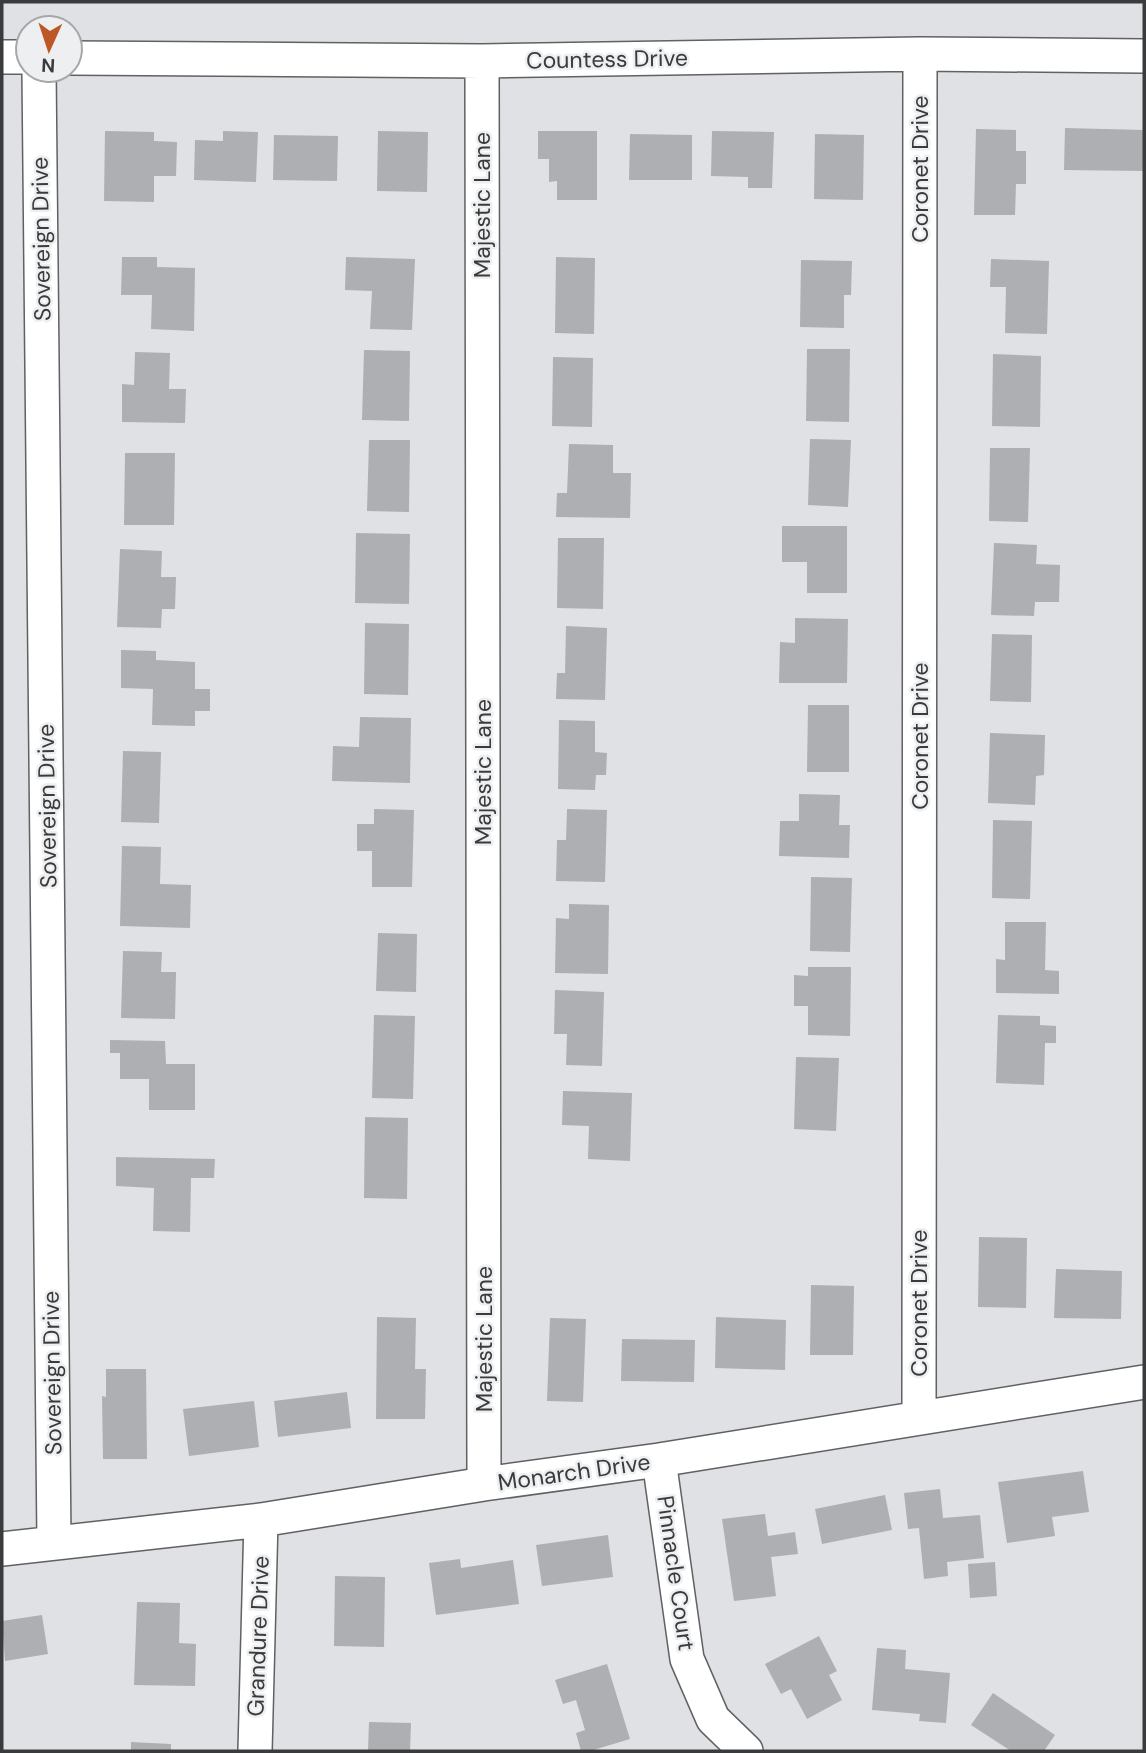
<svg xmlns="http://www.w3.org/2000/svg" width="1146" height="1753" viewBox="0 0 1146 1753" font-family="'DM Sans',sans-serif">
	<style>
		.building { fill: #adafb2 }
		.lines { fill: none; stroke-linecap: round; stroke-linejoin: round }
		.street-casing { stroke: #5f6163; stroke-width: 36 }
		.street { stroke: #fff; stroke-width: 33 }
		.labels { text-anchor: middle; stroke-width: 5; stroke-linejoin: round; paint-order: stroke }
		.street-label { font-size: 23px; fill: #3a3b3c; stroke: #edeff1 }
	</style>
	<rect width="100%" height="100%" fill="#dfe1e4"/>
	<!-- building -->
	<path class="building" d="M1065 128 1144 130V171L1064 170Z
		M976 129 1016 130V151H1026V184H1016L1015 215H974Z
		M105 131 154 132V141L177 142 176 176H154V202L104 201Z
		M223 131 258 132 256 182 194 180 195 140 223 141Z
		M378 131 428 132 427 192 377 191Z
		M538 131H597V200H557V181L549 182V159H538Z
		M712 131 774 132 772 188H748V177L711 176Z
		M630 134 692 135V180H629Z
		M815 134 864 135 863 200 814 199Z
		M274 135 338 136 337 181 273 180Z
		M122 257H157V267L195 268 194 331 151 329 152 295H121Z
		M346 257 415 259 412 330 370 329 372 291 345 290Z
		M556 257 595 258 594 334 555 333Z
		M991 259 1049 261 1047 334 1005 333 1006 287H990Z
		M801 260 852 261 851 295H844V328L800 327Z
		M807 349H850L849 422 806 421Z
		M364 350 410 351 409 421 362 420Z
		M135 352 170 353 169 389H186L185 423 122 422V384L134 385Z
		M993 354 1041 356 1040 427 992 426Z
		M553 357 593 358 592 427 552 426Z
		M810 439 851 440 848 507 808 505Z
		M369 440H410L409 512 367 511Z
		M569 444 613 445V473H631L630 518 556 517 557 493H567Z
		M990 448H1030L1028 522 989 521Z
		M125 453H175L174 525H124Z
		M782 526H847V593H807V562H782Z
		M356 533 410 534 409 604 355 603Z
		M558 538H604L603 609 557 608Z
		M994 543 1037 545 1036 564 1060 565 1059 602H1035L1034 616 991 615Z
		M120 549 162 551 161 577H176L175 609H162L161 628 117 627Z
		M795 618 848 619 847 683H779L780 642 795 643Z
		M365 623 409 624 408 695 364 694Z
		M566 626 607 628 605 700 556 699 557 673H565Z
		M992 634 1032 635 1031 702 990 701Z
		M121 650 156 651V660L195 662V689H210V711H195V726L152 725 153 689 121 688Z
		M808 705H849V772H807Z
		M360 717 411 718 410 783 332 781 333 746 359 747Z
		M559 720 595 721V752L607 753 606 775H596L595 790 558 789Z
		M990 733 1045 735 1044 775 1036 776 1035 805 988 803Z
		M123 751 161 752 159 823 121 822Z
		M799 794 840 795 839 825H850L849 858 779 856 780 821H799Z
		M374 809 414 810 412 887H372V851H357V824H374Z
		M567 809 607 810 605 882 556 881 557 840H566Z
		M993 820 1032 821 1030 899 992 898Z
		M122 846 161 847 160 884 191 885 190 928 120 926Z
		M811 877 852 878 850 952 810 951Z
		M569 904 609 905 608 974 555 973 556 918 569 919Z
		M1005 922H1046L1045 970 1059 971V994L996 993V959L1005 960Z
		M378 933 417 934 416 992 376 991Z
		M123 951 162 952 161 972H176L175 1019 121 1018Z
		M808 967H851L850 1036 808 1035V1006H794V975L808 976Z
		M555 990 604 992 602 1066 566 1065 567 1034H554Z
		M374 1015 415 1016 413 1099 372 1098Z
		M998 1015 1040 1016V1025L1056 1026V1043H1045L1044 1085 996 1083Z
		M110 1040 165 1041 166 1064H195V1110H149V1079H120V1053H110Z
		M796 1057 839 1058 836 1131 794 1129Z
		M563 1091 632 1093 630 1161 588 1159 589 1126 562 1125Z
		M365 1117 408 1118 407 1199 364 1198Z
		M116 1157 215 1159 214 1178H191L190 1232 153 1231 154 1188 116 1186Z
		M979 1237 1027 1238 1026 1308 978 1307Z
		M1056 1269 1122 1271 1121 1319 1054 1318Z
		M811 1285 854 1286 853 1355H810Z
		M377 1317 416 1318 415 1369H426L425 1419H376Z
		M716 1317 786 1320 785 1370 715 1368Z
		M550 1318 586 1319 583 1402 547 1401Z
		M622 1339 695 1340 694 1382 621 1381Z
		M106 1369H146L147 1459H103L102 1396 106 1397Z
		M347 1392 351 1428 278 1437 274 1401Z
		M254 1401 259 1447 189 1456 183 1409Z
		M1083 1471 1089 1512 1052 1517 1055 1536 1007 1543 998 1482Z
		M940 1489 943 1518 980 1515 984 1558 947 1562 948 1576 924 1579 919 1528 908 1529 904 1493Z
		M885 1495 892 1530 822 1544 815 1509Z
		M765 1514 768 1536 795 1532 798 1554 771 1557 776 1596 734 1601 722 1519Z
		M608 1535 613 1577 542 1586 536 1545Z
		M460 1559 461 1568 513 1560 519 1604 436 1615 429 1563Z
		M995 1562 997 1596 970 1598 968 1564Z
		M335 1576 385 1577 384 1647 334 1646Z
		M137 1602 180 1603 179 1643 196 1644 195 1686 134 1685Z
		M42 1615 48 1654 5 1661 2 1621Z
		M819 1636 837 1671 829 1675 842 1700 807 1719 791 1689 781 1694 765 1664Z
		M877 1648 906 1650 905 1669 950 1673 946 1723 919 1721 920 1714 872 1710Z
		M607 1664 630 1739 590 1751H581L576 1733 585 1730 576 1700 563 1704 555 1680Z
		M993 1693 1055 1735 1044 1751H1011L971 1725Z
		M369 1722 411 1723 410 1751H368Z
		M131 1742 171 1744V1751H131Z"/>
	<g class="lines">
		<!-- street casing -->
		<g class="street-casing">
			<path id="street" d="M2 57H28
				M70 58 482 61 920 54 1144 56
				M482 61 484 1484
				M39 70 54 1542
				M919 1418 920 54
				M659 1460 687 1659 713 1719 746 1751
				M2 1549 261 1520 484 1484 659 1460 1144 1382
				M255 1751 261 1520"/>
		</g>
		<!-- street -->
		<use href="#street" class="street"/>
	</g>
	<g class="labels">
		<!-- street labels -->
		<g class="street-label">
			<text transform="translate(607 59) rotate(-1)" y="8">Countess Drive</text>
			<text transform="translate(920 169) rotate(-90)" y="8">Coronet Drive</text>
			<text transform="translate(482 205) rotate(-90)" y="8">Majestic Lane</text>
			<text transform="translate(41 239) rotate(-91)" y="8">Sovereign Drive</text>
			<text transform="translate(920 736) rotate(-90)" y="8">Coronet Drive</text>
			<text transform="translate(483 772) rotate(-90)" y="8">Majestic Lane</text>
			<text transform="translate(47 806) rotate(-91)" y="8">Sovereign Drive</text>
			<text transform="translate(919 1303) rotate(-90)" y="8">Coronet Drive</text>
			<text transform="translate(484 1339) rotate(-90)" y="8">Majestic Lane</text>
			<text transform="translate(52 1373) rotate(-91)" y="8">Sovereign Drive</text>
			<text transform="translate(574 1472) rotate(-8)" y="8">Monarch Drive</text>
			<text transform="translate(676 1573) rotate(82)" y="8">Pinnacle Court</text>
			<text transform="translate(258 1636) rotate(-88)" y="8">Grandure Drive</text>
		</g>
	</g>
	<!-- border -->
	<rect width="1146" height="1753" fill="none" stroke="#3a3b3c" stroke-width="7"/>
	<!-- north arrow -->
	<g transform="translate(49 49) rotate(183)"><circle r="33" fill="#edeff1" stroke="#a5a7a9" stroke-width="2"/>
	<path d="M0-5L12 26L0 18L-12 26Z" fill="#bd5826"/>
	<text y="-10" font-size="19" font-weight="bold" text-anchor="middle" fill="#3a3b3c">N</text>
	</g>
</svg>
